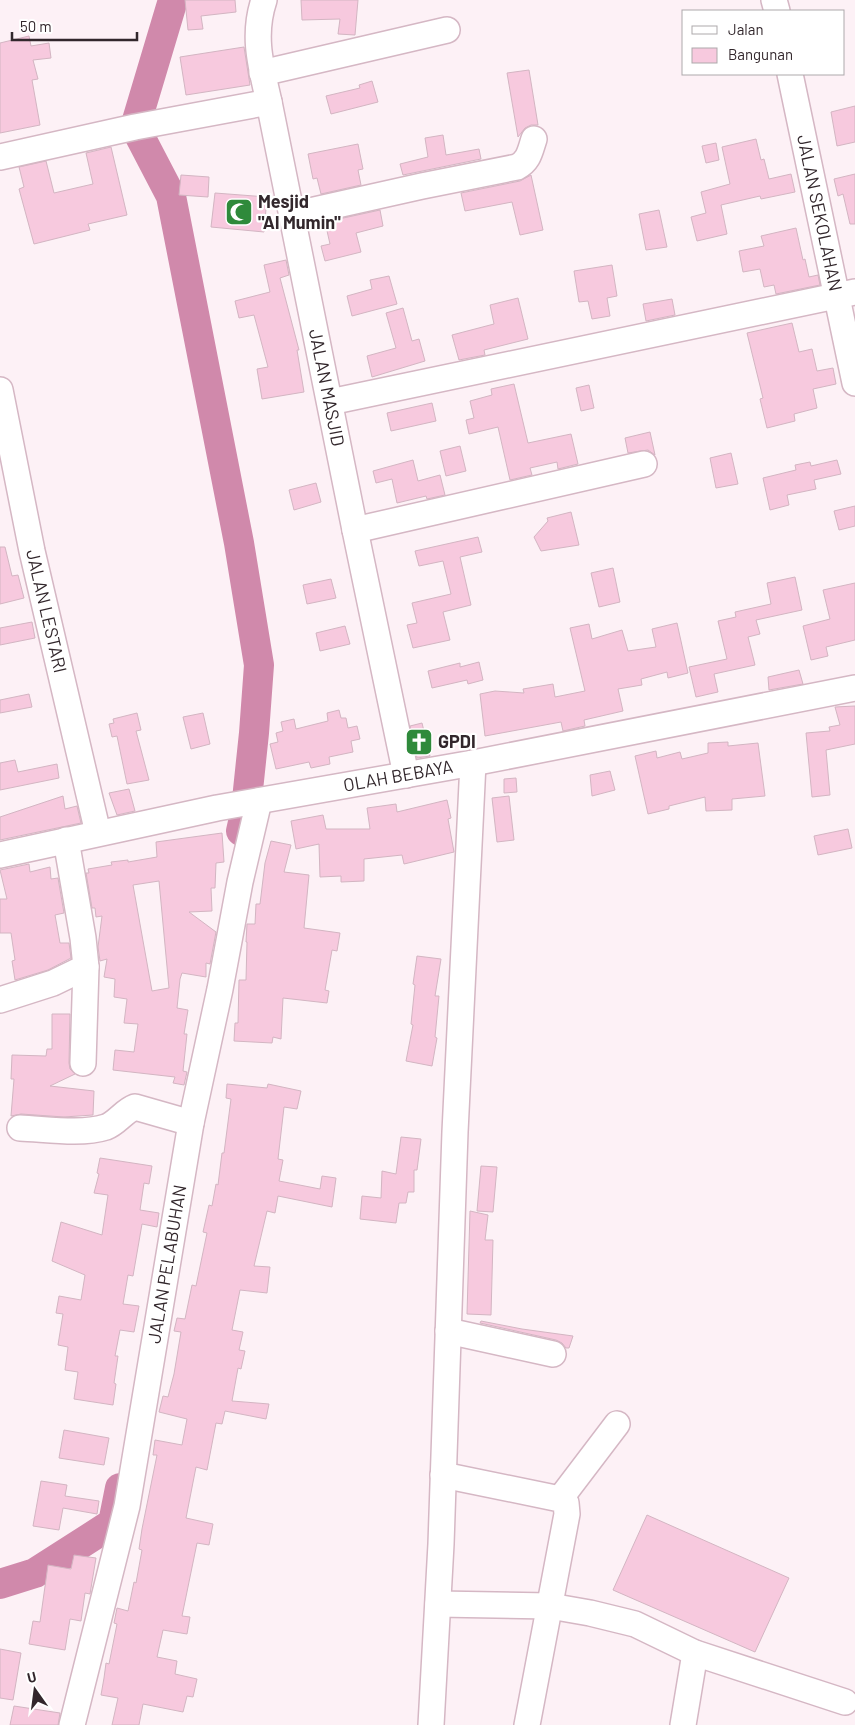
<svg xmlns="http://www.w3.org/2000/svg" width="855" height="1725" viewBox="0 0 855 1725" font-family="Barlow,sans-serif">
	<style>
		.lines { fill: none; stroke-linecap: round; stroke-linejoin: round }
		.river { stroke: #d089ab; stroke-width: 30 }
		.building { fill: #f7c9de; stroke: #d3b5c2; fill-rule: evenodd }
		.minor-casing { stroke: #d5b7c4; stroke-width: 28 }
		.minor { stroke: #fff; stroke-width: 25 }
		.labels { text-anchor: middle; stroke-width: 4.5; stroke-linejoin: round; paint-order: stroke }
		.poi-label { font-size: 18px; font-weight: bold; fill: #32272c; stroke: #fff; text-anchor: start }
		.street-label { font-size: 18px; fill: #32272c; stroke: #fff }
	</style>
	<rect width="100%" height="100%" fill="#fdf1f6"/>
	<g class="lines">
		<!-- river -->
		<path class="river" d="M173 0 135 127 171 196 239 543 259 665 254 733 246 809 241 831
			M0 1584 35 1573 113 1523 120 1488"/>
	</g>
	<!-- building -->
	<path class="building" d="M185 0H235L236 12 201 16 203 29 188 30Z
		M301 0H358L355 35 338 34 340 19 302 20Z
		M29 36 31 46 49 43 51 58 33 60 38 79 32 80 40 125 0 133V43Z
		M244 47 250 85 186 95 180 57Z
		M529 70 538 125H531L525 128 518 137 507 73Z
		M372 81 378 102 331 114 326 96 360 88 359 85Z
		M855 106V142L837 146 831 112Z
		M443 135 446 155 479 149 481 159 403 175 400 164 428 157 425 138Z
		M756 139 761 160 764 159 769 179 791 174 795 192 761 199 760 196 721 205 727 234 697 241 691 217 706 213 701 192 730 184 722 147Z
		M716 143 719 160 706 163 702 146Z
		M358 144 363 169 358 170 361 185 321 194 317 178 313 179 308 154Z
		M111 147 127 215 88 224 90 230 34 244 19 189 24 187 19 167 46 161 54 193 93 184 86 153Z
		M855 174V224H850L843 194 838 196 834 179Z
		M181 175 209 177 208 197 179 195Z
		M531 175 543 230 520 235 512 202 465 211 461 193 520 181Z
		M215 193 267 197 264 232 211 227Z
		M380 210 383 226 356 233 361 252 325 261 321 246 330 244 325 222Z
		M659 210 667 247 646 250 639 214Z
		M796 228 803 260 805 259 809 277 818 275 820 285 776 294 774 285 764 287 760 269 743 272 739 251 764 246 761 236Z
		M286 260 289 275 280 278 299 350H297L304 392 262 399 257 369 268 367 254 315 239 318 235 301 270 292 264 265Z
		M612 265 617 296 607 298 610 316 592 319 588 301 579 302 574 271Z
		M389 276 397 304 352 316 347 296 372 289 370 280Z
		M518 298 528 339 484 350 485 355 459 360 452 335 494 324 490 305Z
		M672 299 675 315 646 321 643 304Z
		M403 308 412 341 419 339 425 361 372 377 367 356 396 348 386 313Z
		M792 323 799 352 812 349 817 371 833 368 836 384 813 389 817 408 794 414 795 421 767 428 760 399 763 398 747 333Z
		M514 384 528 443 571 434 578 464 558 469 557 462 530 468 532 475 510 480 498 427 469 434 466 420 474 418 470 401 492 395 491 389Z
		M589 385 594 408 581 411 576 388Z
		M432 403 436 421 391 431 387 413Z
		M650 432 655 455 648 450 628 453 625 438Z
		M460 446 466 471 446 476 440 451Z
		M731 453 738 484 716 488 710 458Z
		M413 460 418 481 440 475 445 495 427 499 426 496 397 503 392 479 376 483 373 471Z
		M837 460 841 474 814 480 816 489 787 495 789 505 770 510 763 478 796 470 795 465 810 462 811 466Z
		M316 483 321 502 294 510 289 490Z
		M855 506V526L839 530 834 511Z
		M571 512 579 545 541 551 534 537 548 521 547 518Z
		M478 537 482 552 460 557 471 605 443 612 450 640 413 648 407 625 417 623 412 603 451 594 443 561 419 566 415 551Z
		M0 547H5L12 576 18 575 24 598 0 604Z
		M613 568 620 602 599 607 591 573Z
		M795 577 802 610 756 620 760 634 748 637 755 665 714 674 718 692 696 697 689 667 727 659 718 621 736 617 735 612 771 604 767 583Z
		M331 579 336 598 307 604 303 585Z
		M855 583V640L826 647 828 656 811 660 803 626 830 619 823 590Z
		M32 622 35 638 0 645V628Z
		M677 623 688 673 668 678 667 672 641 679 642 685 618 689 623 711 584 720 585 726 563 731 561 722 485 736 480 694 495 691 524 693 523 689 553 684 555 697 585 691 570 628 589 624 592 639 622 630 628 651 656 647 652 629Z
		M345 626 350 644 320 651 316 633Z
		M479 662 483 680 468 684 467 680 432 688 428 671 460 663V667Z
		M799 670 803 684 769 690 768 677Z
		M29 694 32 707 0 713V700Z
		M855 706V744L826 750 830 795 812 797 806 733 830 731 829 727 840 725 835 707Z
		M339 710 341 718H346L348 728 357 726 360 739 351 741 353 752 329 757 330 764 311 768 309 762 276 769 270 744 278 742 276 733 283 731 281 722 294 719 296 729 328 721 327 713Z
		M137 713 141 730 136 731 149 780 127 784 117 736 112 737 109 724 114 723 113 719Z
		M203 713 210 744 191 749 183 717Z
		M422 723 430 756 417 758 410 726Z
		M728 742V746L758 743 765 796 732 799V810L706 811 705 797 669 806V809L648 814 635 756 656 751 657 758 680 752 682 759 708 753V743Z
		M15 760 18 772 57 764 59 778 0 790V763Z
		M610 771 615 790 592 796 590 775Z
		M516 778 517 792 504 793V779Z
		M129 789 135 811 117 815 109 793Z
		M63 796 65 809 77 806 81 823 0 840V817Z
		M509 796 514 840 497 842 492 798Z
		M447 800 451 818 448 819 454 852 404 864 402 855 364 859V881L341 882V876L320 877 319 844 296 849 291 821 323 815 326 829H370L367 808 396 804 397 812Z
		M848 829 852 848 818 855 814 836Z
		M222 833 224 862 216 863 215 888H211L212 911 189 912 216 932 210 964 206 963V977L182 973 180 979 177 1008 188 1010 184 1034H187L183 1071 187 1072 184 1085 173 1083 175 1077 113 1070 115 1050 134 1052 138 1024 124 1023 127 999 114 997 115 979 104 977 107 959 100 961 98 947 102 916 96 917 95 908H92L86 873H89L88 869 112 865 111 862 128 860V862L157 857 156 842ZM159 881 169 988 152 991 133 885Z
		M271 841 291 845 284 872 309 875 304 928 340 933 337 951 332 950 325 990 329 991 327 1003 283 998 281 1039 273 1037 272 1043 234 1041 235 1023H238L239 980H246L247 942H246L247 924H255L256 904H260L265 863Z
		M29 864 30 872 50 867 51 879 58 878 64 913 55 915 60 943H69L71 958 48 970 15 980 12 961 15 960 11 933H0V899H7L0 870Z
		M417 956 441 959 435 996H439L435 1037 437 1038 432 1066 406 1061 413 1025 411 1024 415 985 413 984Z
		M52 1014H70L69 1063 70 1069 75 1074 50 1086 94 1091 93 1115 64 1117 21 1114 11 1116 14 1079H11L12 1055 46 1056 47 1049H52Z
		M227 1084 267 1088 268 1084 301 1091 297 1109 284 1107 278 1159 283 1160 279 1181 320 1189 322 1176 336 1178 332 1207 278 1196 275 1213 267 1211 254 1266 270 1267 267 1293 240 1290 232 1330 243 1332 239 1350 245 1351 241 1369 238 1368 232 1401 269 1404 266 1419 225 1411 222 1424 216 1423 207 1470 196 1467 186 1518 213 1524 209 1545 197 1543 182 1616 190 1617 187 1634 163 1630 157 1657 177 1661 175 1674 197 1679 193 1697 187 1696 183 1712 143 1704 139 1725H112L118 1698 101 1695 104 1678 106 1663 109 1664 117 1624 114 1623 117 1608 128 1611 134 1582 136 1583 142 1550 139 1549 142 1529 157 1455H153L155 1440 182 1445 187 1419 159 1412 163 1396 168 1397 174 1374 181 1332 174 1331 177 1318 185 1319 192 1285 196 1286 207 1233 203 1232 209 1205 212 1206 216 1184 218 1185 222 1153H224L231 1099 226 1098Z
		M401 1137 421 1139 417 1170H414V1192H408L406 1203H399L396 1223 360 1219 362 1196 381 1198 382 1171 396 1174Z
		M100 1158 152 1166 149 1184 144 1183 140 1210 159 1213 157 1227 142 1224 133 1276 128 1275 123 1304 139 1306 134 1332 120 1330 115 1356H118L114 1383 116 1384 113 1405 74 1399 78 1372 65 1370 68 1347 58 1345 63 1314 56 1313 59 1296 81 1300 85 1275 52 1261 61 1222 102 1235 108 1195 94 1193 99 1174 97 1173Z
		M481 1166 497 1167 493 1212 477 1211Z
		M470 1211 488 1215 485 1240H493L491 1315 467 1314Z
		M481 1321 522 1329 573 1336 569 1348H566L562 1343 556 1340 480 1323Z
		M64 1430 109 1438 104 1465 59 1458Z
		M41 1481 67 1485 65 1496 99 1501 97 1514 63 1508 59 1530 33 1526Z
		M647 1515 789 1578 755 1652 613 1590Z
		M74 1555 96 1558 90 1594 85 1593 81 1621 70 1619 65 1650 29 1644 33 1621 40 1622 48 1565 71 1569Z
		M0 1649 21 1653 13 1700 0 1698Z
		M14 1706 60 1713 58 1725H10Z"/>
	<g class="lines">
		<!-- minor casing -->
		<g class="minor-casing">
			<g id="minor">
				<path id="s1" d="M264 0C252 36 261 66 269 102L355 530 406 775"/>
				<path d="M774 0 777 11"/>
				<path d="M262 73 447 30"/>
				<path id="s2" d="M790 74 855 383"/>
				<path d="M0 157 135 127 269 102"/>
				<path d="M292 215 422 186 517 167C529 161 530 151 534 139"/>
				<path id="s3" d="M0 390 32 551 98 833"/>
				<path d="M330 402 855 292"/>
				<path d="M355 530 644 464"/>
				<path id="s4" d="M0 855 217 808 473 763 855 688"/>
				<path d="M0 1000 53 983 86 967 83 938 66 840"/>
				<path d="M83 1063 86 967"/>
				<path d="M20 1128C46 1129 81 1135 106 1127 117 1123 124 1111 135 1107L191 1123"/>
				<path d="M448 1331 553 1354"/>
				<path d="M443 1475 560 1499 566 1503 567 1514 527 1725"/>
				<path d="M560 1499 617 1424"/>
				<path d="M438 1604 550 1606 590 1613 635 1624 695 1653 845 1702"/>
				<path id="s5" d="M72 1725 127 1506 191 1123 220 989 240 882 259 801"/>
				<path d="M431 1725 441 1544 455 1132 473 763"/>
				<path d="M683 1725 695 1653"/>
			</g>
		</g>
		<!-- minor -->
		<use href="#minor" class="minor"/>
	</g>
	<!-- icons -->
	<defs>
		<g id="mosque-square" transform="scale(1.4375)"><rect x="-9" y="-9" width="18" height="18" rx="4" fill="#2f8a3b" stroke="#fff"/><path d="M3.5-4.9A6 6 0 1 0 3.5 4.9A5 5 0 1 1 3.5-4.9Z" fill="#fff"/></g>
		<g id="church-square" transform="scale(1.4375)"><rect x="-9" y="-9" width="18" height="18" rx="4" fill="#2f8a3b" stroke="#fff"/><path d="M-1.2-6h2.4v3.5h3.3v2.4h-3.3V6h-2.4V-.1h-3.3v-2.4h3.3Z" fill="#fff"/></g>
	</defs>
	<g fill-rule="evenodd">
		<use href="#mosque-square" x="239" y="212"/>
		<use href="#church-square" x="419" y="742"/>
	</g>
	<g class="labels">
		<!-- poi labels -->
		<g class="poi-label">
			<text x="258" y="208">Mesjid<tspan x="258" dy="21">"Al Mumin"</tspan></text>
			<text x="438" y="748">GPDI</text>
		</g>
		<!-- street labels -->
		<g class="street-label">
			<text dy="6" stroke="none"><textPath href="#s2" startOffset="142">JALAN SEKOLAHAN</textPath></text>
			<text dy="6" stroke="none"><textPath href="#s1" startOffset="395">JALAN MASJID</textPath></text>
			<text dy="6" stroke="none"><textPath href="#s3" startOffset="226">JALAN LESTARI</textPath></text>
			<text dy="6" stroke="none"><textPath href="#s4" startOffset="406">OLAH BEBAYA</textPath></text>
			<text dy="6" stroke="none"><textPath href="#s5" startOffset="471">JALAN PELABUHAN</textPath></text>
		</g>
	</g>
	<!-- legend -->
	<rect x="682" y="10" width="162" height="65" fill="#ffffff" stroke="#ada9ab"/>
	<rect x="692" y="26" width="25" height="8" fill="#ffffff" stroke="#ada9ab"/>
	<text x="728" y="35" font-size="15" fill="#32272c">Jalan</text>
	<rect x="692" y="48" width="25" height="15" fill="#f7c9de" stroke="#ada9ab"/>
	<text x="728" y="60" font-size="15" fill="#32272c">Bangunan</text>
	<!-- north arrow -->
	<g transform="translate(35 1690) rotate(346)" stroke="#ffffff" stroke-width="4" paint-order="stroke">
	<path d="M0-4L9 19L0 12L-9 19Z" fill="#32272c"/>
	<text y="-8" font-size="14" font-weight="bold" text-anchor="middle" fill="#32272c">U</text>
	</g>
	<!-- scale -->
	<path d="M12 32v8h125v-8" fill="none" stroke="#32272c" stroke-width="2.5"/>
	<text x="20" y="32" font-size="15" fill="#32272c" stroke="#ffffff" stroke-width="4" paint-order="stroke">50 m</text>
</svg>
